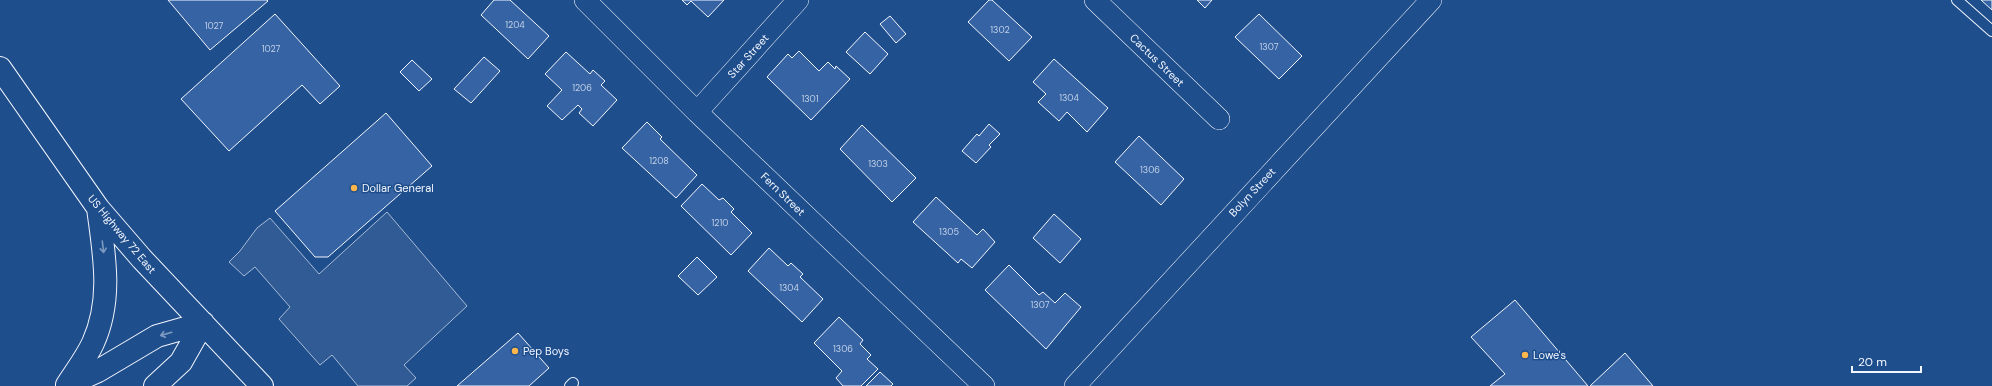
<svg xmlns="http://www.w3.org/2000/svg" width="1992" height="386" viewBox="0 0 1992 386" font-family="'DM Sans',sans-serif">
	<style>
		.parking { fill: #305b95; stroke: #a8bbd7 }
		.building { fill: #3563a3; stroke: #f2f6ff }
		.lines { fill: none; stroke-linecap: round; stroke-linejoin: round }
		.service-casing { stroke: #f2f6ff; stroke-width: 12 }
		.minor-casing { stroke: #f2f6ff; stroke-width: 22 }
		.trunk-casing { stroke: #f2f6ff; stroke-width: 24 }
		.service { stroke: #1f4e8c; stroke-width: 10 }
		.minor { stroke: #1f4e8c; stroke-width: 21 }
		.trunk { stroke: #1f4e8c; stroke-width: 22 }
		.oneway { stroke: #7e9ac0 }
		.poi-dot { fill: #ffb74d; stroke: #1f4e8c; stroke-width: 1.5 }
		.labels { text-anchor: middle; stroke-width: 3; stroke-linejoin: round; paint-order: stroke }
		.number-label { font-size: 9px; fill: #c3d1e8 }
		.street-label { font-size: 11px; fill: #f2f6ff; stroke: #1f4e8c }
		.poi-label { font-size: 11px; fill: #f2f6ff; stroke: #1f4e8c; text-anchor: start }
	</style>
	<rect width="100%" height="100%" fill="#1f4e8c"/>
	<!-- parking -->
	<path class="parking" d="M387 212 467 306 404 365 416 378 407 386H358L332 355 320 365 279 319 290 307 255 267 244 276 229 262 240 251 257 228 270 218 319 274Z"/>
	<!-- building -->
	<path class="building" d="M168 0H267L268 1 210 50Z
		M494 0H510L549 36 528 59 481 15Z
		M682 0H724L708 17 691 1 687 5Z
		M989 0H992L1032 37 1009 61 968 22Z
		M1197 0H1212L1205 8Z
		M1981 0H1992V10Z
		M275 14 340 86 320 104 302 85 229 151 181 99Z
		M1259 14 1302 56 1279 79 1235 37Z
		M890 16 906 34 896 43 880 24Z
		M865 32 888 54 870 74 846 52Z
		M799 51 819 71 828 62 835 69 836 66 850 79 811 120 767 77 788 54 792 58Z
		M566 52 590 74 593 70 605 81 601 85 617 100 593 126 579 113 582 109 578 105 562 120 547 106 562 90 545 74Z
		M484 57 500 71 471 103 454 89Z
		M1054 59 1108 108 1087 132 1067 112 1059 121 1038 102 1046 94 1033 82Z
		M412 60 432 79 419 91 400 72Z
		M386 113 432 166 328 257H315L275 211Z
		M647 122 662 137 660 139 697 175 676 198 622 148Z
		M989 124 1000 134 989 145 991 147 976 163 962 151 977 134 979 136Z
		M862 125 916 178 892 202 840 149Z
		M1139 136 1184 179 1161 205 1115 162Z
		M702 184 719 200 723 198 734 209 731 212 752 233 731 255 681 206Z
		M936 197 977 235 983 229 995 242 972 268 961 259 958 263 913 222Z
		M1054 214 1081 239 1060 263 1033 238Z
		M769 248 788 266 791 263 803 274 800 277 823 299 802 322 748 271Z
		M697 257 717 277 698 295 678 276Z
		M1009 265 1039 295 1043 292 1055 303 1065 293 1081 307 1046 349 985 290Z
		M1515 300 1588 386H1490L1505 374 1471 337Z
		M839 317 863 340 860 344 871 355 867 359 878 369 861 386H843L836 378 842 371 814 343Z
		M518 333 549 368 529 386H457Z
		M1625 353 1653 386H1590Z
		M880 372 893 384 891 386H866Z"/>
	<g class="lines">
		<!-- service casing -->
		<g class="service-casing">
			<path id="service" d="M1957 0 1992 31
				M570 386 573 383"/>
		</g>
		<!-- minor casing -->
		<g class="minor-casing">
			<path id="minor" d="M585 0 697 112 984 386
				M1095 0 1219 119
				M697 112 798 0
				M1075 386 1431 0"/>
		</g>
		<!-- trunk casing -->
		<g class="trunk-casing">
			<path id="trunk" d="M0 68 98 208 142 259 262 386
				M67 385C76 371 86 358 93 343 113 299 104 254 98 208
				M67 385 98 371 157 336 203 323
				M155 386 181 362 203 323"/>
		</g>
		<!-- service -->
		<use href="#service" class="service"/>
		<!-- minor -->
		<use href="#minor" class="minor"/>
		<!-- trunk -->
		<use href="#trunk" class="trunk"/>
	</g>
	<!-- one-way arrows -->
	<defs><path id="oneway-shaft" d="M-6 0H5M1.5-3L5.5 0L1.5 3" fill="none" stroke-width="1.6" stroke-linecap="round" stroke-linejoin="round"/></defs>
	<g class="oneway">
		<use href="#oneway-shaft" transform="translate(103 247) rotate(83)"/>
		<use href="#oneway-shaft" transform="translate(166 334) rotate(164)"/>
	</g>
	<!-- markers -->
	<g class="poi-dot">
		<circle cx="354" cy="188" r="4"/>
		<circle cx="515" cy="351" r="4"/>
		<circle cx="1525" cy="355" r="4"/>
	</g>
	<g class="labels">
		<!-- number labels -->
		<g class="number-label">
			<text x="515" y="28">1204</text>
			<text x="214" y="29">1027</text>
			<text x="1000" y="33">1302</text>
			<text x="1269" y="50">1307</text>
			<text x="271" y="52">1027</text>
			<text x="582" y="91">1206</text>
			<text x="1069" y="101">1304</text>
			<text x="810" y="102">1301</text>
			<text x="659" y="164">1208</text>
			<text x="878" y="167">1303</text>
			<text x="1150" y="173">1306</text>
			<text x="720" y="226">1210</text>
			<text x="949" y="235">1305</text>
			<text x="789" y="291">1304</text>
			<text x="1040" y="308">1307</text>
			<text x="843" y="352">1306</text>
		</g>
		<!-- street labels -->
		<g class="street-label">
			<text transform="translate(748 56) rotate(-48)" y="4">Star Street</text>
			<text transform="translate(1157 60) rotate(44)" y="4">Cactus Street</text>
			<text transform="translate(1252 192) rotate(-47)" y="4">Bolyn Street</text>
			<text transform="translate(783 194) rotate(44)" y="4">Fern Street</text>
			<text transform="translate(122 234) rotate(50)" y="4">US Highway 72 East</text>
		</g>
		<!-- poi labels -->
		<g class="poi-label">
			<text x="362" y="192">Dollar General</text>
			<text x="523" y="355">Pep Boys</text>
			<text x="1533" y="359">Lowe's</text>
		</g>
	</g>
	<!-- scale -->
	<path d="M1852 366v6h69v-6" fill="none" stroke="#f2f6ff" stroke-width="2"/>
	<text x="1858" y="366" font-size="12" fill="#f2f6ff" stroke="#1f4e8c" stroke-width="3" paint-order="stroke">20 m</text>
</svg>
